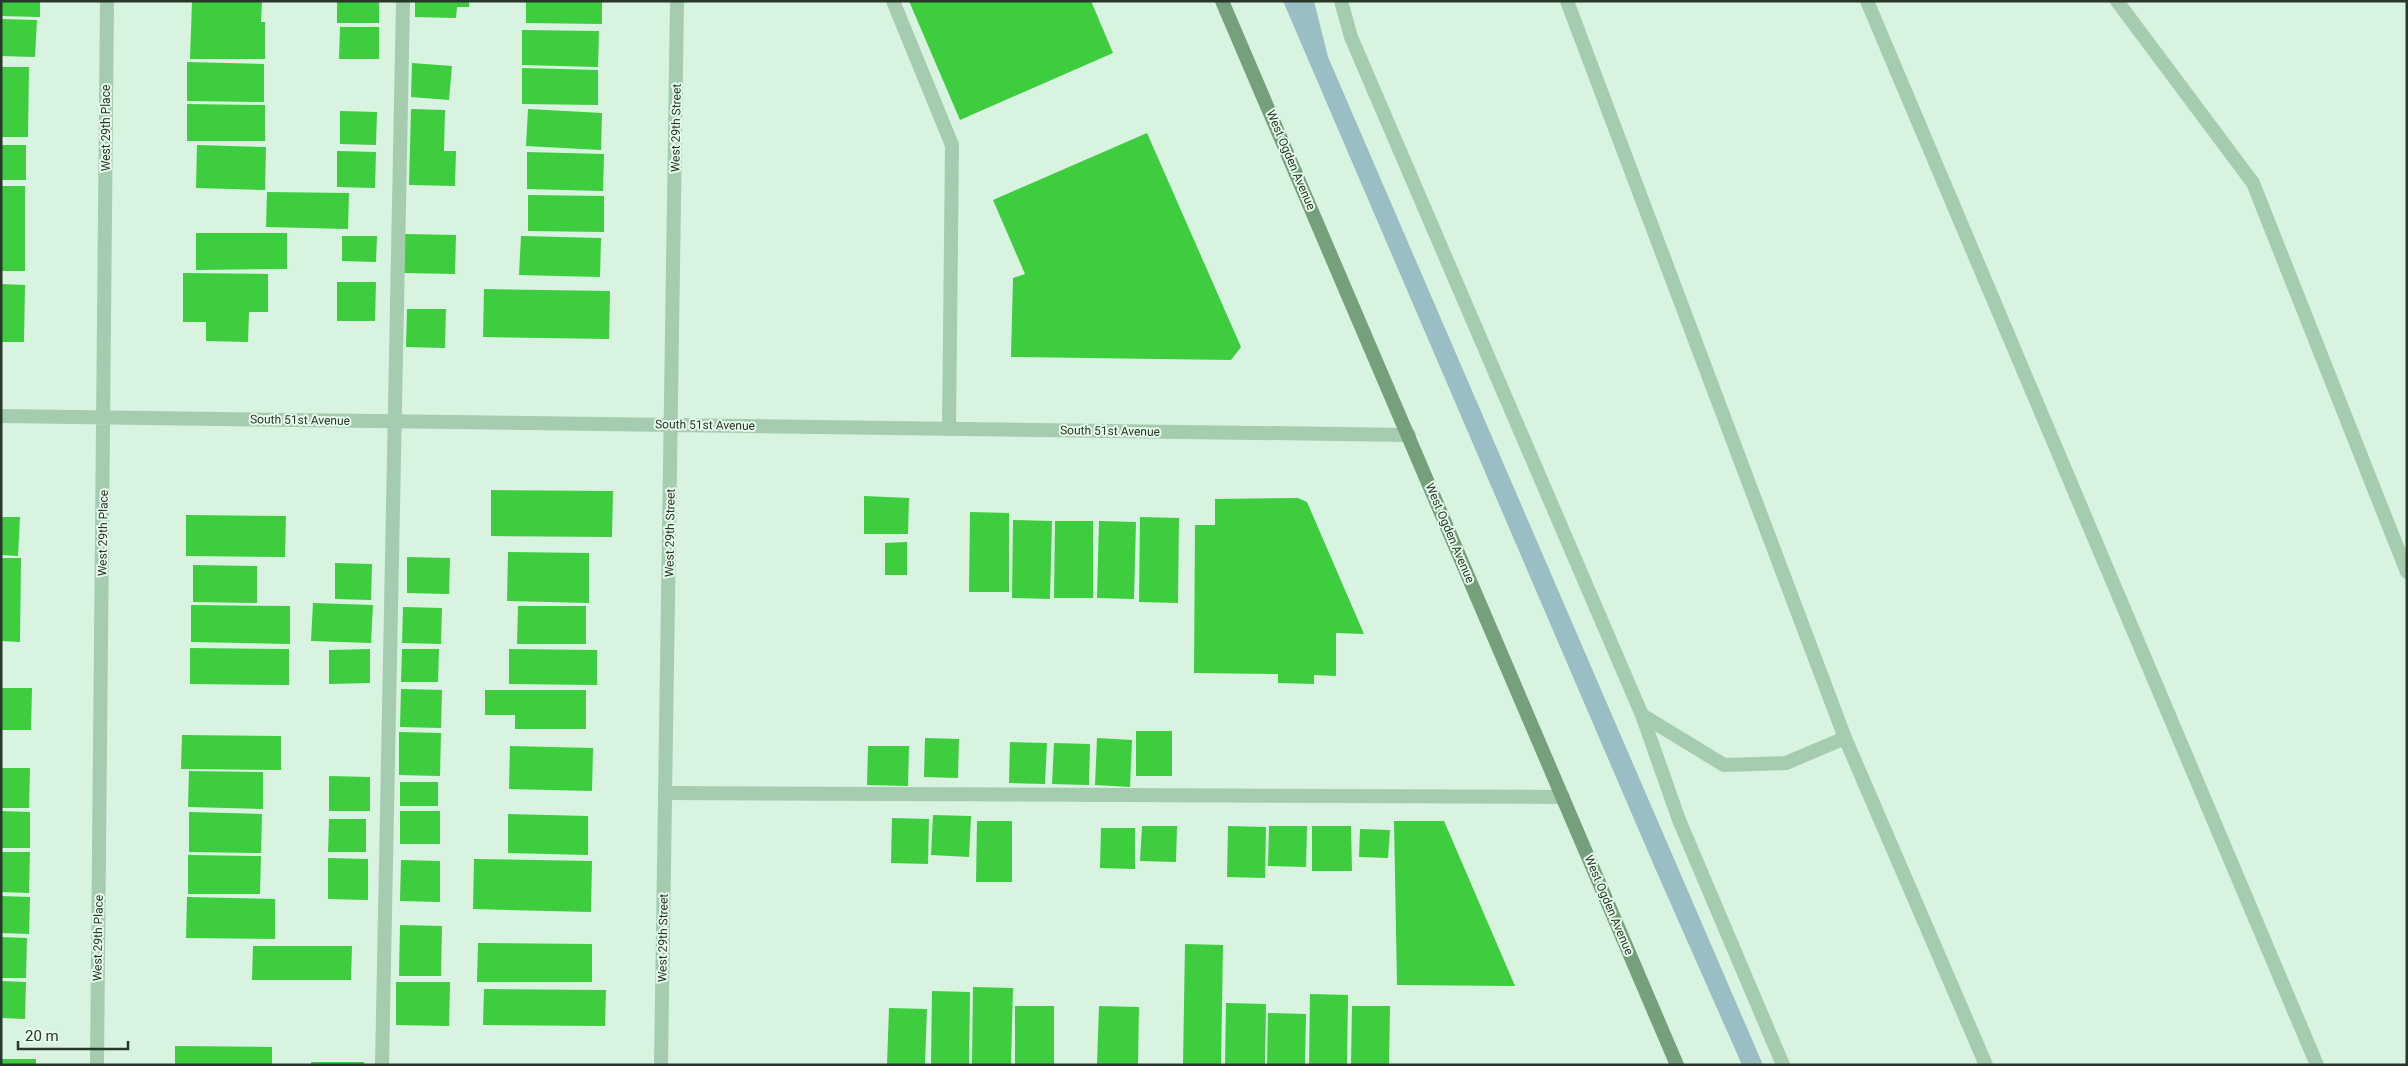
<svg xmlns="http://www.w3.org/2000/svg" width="2408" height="1066" viewBox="0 0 2408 1066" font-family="Roboto,sans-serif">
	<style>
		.green { fill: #99bec3 }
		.building { fill: #3dcd3f }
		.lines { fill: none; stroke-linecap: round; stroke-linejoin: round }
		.service { stroke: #a5ccae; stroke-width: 14 }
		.minor { stroke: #a5ccae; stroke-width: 14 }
		.secondary { stroke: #769f7c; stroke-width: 14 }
		.labels { text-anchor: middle; stroke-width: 4; stroke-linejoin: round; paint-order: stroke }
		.street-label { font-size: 12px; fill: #273728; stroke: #e6faec }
	</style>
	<rect width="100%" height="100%" fill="#d9f3e1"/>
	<!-- green -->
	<path class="green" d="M1283 1H1314L1328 57 1763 1065H1742L1655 868Z"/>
	<!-- building -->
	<path class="building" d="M1 1H40V17L1 16Z
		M192 1H262L261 22H265V59H190Z
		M337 1H379V23H337Z
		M415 1H469V7H457L456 18 415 17Z
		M526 1H602V24L526 23Z
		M909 1H1091L1113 53 960 120Z
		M1 19 37 20 35 57 1 56Z
		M340 27H379V59H339Z
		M522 30 599 31 598 67 522 65Z
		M187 62 264 64V102L187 101Z
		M412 63 452 66 449 100 411 97Z
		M1 67H29L28 137H1Z
		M522 68 598 70V105L522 104Z
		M187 104 265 105V141H187Z
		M411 109 445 110 444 151H456L455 186 409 185Z
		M528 109 602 113 601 150 526 146Z
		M340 111 377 112 376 145 340 144Z
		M1147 133 1241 347 1231 360 1011 357 1013 278 1025 274 993 200Z
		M1 145H26V180H1Z
		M197 145 266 147 265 190 196 188Z
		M337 151 376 152 375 188 337 187Z
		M527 152 604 154 603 191 527 189Z
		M1 186H25V271H1Z
		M267 192 349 193 348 229 266 227Z
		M528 195 604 196V232L528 231Z
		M196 233H287V269L196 270Z
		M405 234 456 235 455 274 404 273Z
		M342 236H377L376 262 342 261Z
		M521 236 601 238 600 277 519 275Z
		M183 273 268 274V312H249L248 342 206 341V322H183Z
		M337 282H376L375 321H337Z
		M1 284 25 285 24 342H1Z
		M484 289 610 291 609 339 483 337Z
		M407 309H446L445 348 406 347Z
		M491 490 613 491 612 537 491 536Z
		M864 496 909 498 908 534H864Z
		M1298 498 1307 502 1364 634 1336 633V676L1314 675V684L1278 683V674L1194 673 1195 525H1215V499Z
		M970 512 1009 513V592H969Z
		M186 515 286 516 285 557 186 556Z
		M1 517H20L18 556 1 555Z
		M1140 517 1179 518 1178 603 1139 602Z
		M1013 520 1052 521 1050 599 1012 598Z
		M1055 521H1093V598H1054Z
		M1099 521 1136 522 1134 599 1097 598Z
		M907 542V575H885V543Z
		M508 552 589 553V603L507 601Z
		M407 557 450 558 449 594 407 593Z
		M1 558H21L20 642 1 641Z
		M335 563 372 564 371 600 335 599Z
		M193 565 257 566V603L193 602Z
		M313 603 373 605 371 643 311 641Z
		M191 605 290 606V644L191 642Z
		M518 606H586V644H517Z
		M403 607 442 608 441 644 402 643Z
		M190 648 289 649V685L190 684Z
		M370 649V683L329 684V650Z
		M402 649H439L438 682H401Z
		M509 649 597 650V685L509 684Z
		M1 688H32L31 730H1Z
		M401 689 442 690 441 728 400 727Z
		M485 690H586V729H515V715H485Z
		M1136 731H1172V776H1136Z
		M399 732 441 733 440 776 399 775Z
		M182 735 281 736V770L181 769Z
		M925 738 959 739 958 778 924 777Z
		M1097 738 1132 740 1130 787 1095 785Z
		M1010 742 1047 743 1045 784 1009 783Z
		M1054 743 1090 744 1089 785 1052 784Z
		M510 746 593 748 592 791 509 789Z
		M868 746H909L908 786 867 785Z
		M1 768H30L29 808H1Z
		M189 771 263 772V809L188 807Z
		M329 776 370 777V811H329Z
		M400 782H438V806H400Z
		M1 811 30 812V848H1Z
		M400 811H440V844H400Z
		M189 812 262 814 261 853 189 852Z
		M508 814 588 816V855L508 853Z
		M933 815 971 816 969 857 931 855Z
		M892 818 929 819 928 864 891 863Z
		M329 819H366V852H328Z
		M977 821H1012V882H976Z
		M1394 821H1444L1515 986 1397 985Z
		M1142 826H1177L1176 862 1140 861Z
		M1228 826 1266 827 1265 878 1227 877Z
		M1269 826H1307L1306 867 1268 866Z
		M1312 826H1351L1352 871H1312Z
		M1101 828H1135V869L1100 868Z
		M1360 829 1390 830 1388 858 1359 857Z
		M1 852H30L29 893 1 892Z
		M188 855 261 856 260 894H188Z
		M328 858 368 859V900L328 899Z
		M474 859 592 861 591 912 473 909Z
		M401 860 440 861V902L400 901Z
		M1 896 30 897 29 934 1 933Z
		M187 897 275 899V939L186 938Z
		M400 925 442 926 441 976H399Z
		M1 937 27 938 26 978H1Z
		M478 943 592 944V982H477Z
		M1185 944 1223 945 1221 1065H1183Z
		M253 946H352L351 980H252Z
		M1 981 26 982 25 1019 1 1018Z
		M396 982H450L449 1026 396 1025Z
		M973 987 1013 988 1011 1065H972Z
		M484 989 606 990 605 1026 483 1025Z
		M932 991 970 992 969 1065H931Z
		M1310 994 1348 995 1347 1065H1309Z
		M1226 1003 1266 1004 1265 1065H1225Z
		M1015 1006H1054V1065H1015Z
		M1099 1006 1139 1007 1138 1065H1097Z
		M1352 1006H1390L1389 1065H1351Z
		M889 1008 927 1009 925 1065H887Z
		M1268 1013 1306 1014 1305 1065H1267Z
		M175 1046 272 1047V1065H175Z
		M1 1059H36V1065H1Z
		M311 1062H364V1065H311Z"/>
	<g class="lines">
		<!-- service -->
		<path class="service" d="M893 1 952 145 949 429
			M1341 1 1351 37 1642 715 1724 765 1786 763 1845 738
			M1567 1 1845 738 1986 1065
			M1867 1 2317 1065
			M2117 1 2253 183 2407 572
			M1642 715 1679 820 1783 1065
			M665 793 1563 797
			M382 1065 403 1"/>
		<!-- minor -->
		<path class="minor" d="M1 416 1409 435
			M97 1065 107 1
			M661 1065 677 1"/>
		<!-- secondary -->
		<path class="secondary" d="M1222 1 1677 1065"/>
	</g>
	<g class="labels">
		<!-- street labels -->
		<g class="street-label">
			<text transform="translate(106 128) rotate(-90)" y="4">West 29th Place</text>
			<text transform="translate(676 128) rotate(-89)" y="4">West 29th Street</text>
			<text transform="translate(1291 160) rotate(67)" y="4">West Ogden Avenue</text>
			<text transform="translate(300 420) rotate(1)" y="4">South 51st Avenue</text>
			<text transform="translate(705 425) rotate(1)" y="4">South 51st Avenue</text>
			<text transform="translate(1110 431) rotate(1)" y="4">South 51st Avenue</text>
			<text transform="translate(103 533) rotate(-89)" y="4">West 29th Place</text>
			<text transform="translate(670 533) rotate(-89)" y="4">West 29th Street</text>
			<text transform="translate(1450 533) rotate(67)" y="4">West Ogden Avenue</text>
			<text transform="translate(1609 905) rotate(67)" y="4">West Ogden Avenue</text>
			<text transform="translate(98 938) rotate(-89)" y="4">West 29th Place</text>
			<text transform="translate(663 938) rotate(-89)" y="4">West 29th Street</text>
		</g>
	</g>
	<!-- border -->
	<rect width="2408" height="1066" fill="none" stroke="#273728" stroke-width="5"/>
	<!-- scale -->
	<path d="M18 1041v8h110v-8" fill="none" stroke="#273728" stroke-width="2.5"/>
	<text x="25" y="1041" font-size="15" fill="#273728" stroke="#e6faec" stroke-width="4" paint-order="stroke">20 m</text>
</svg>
